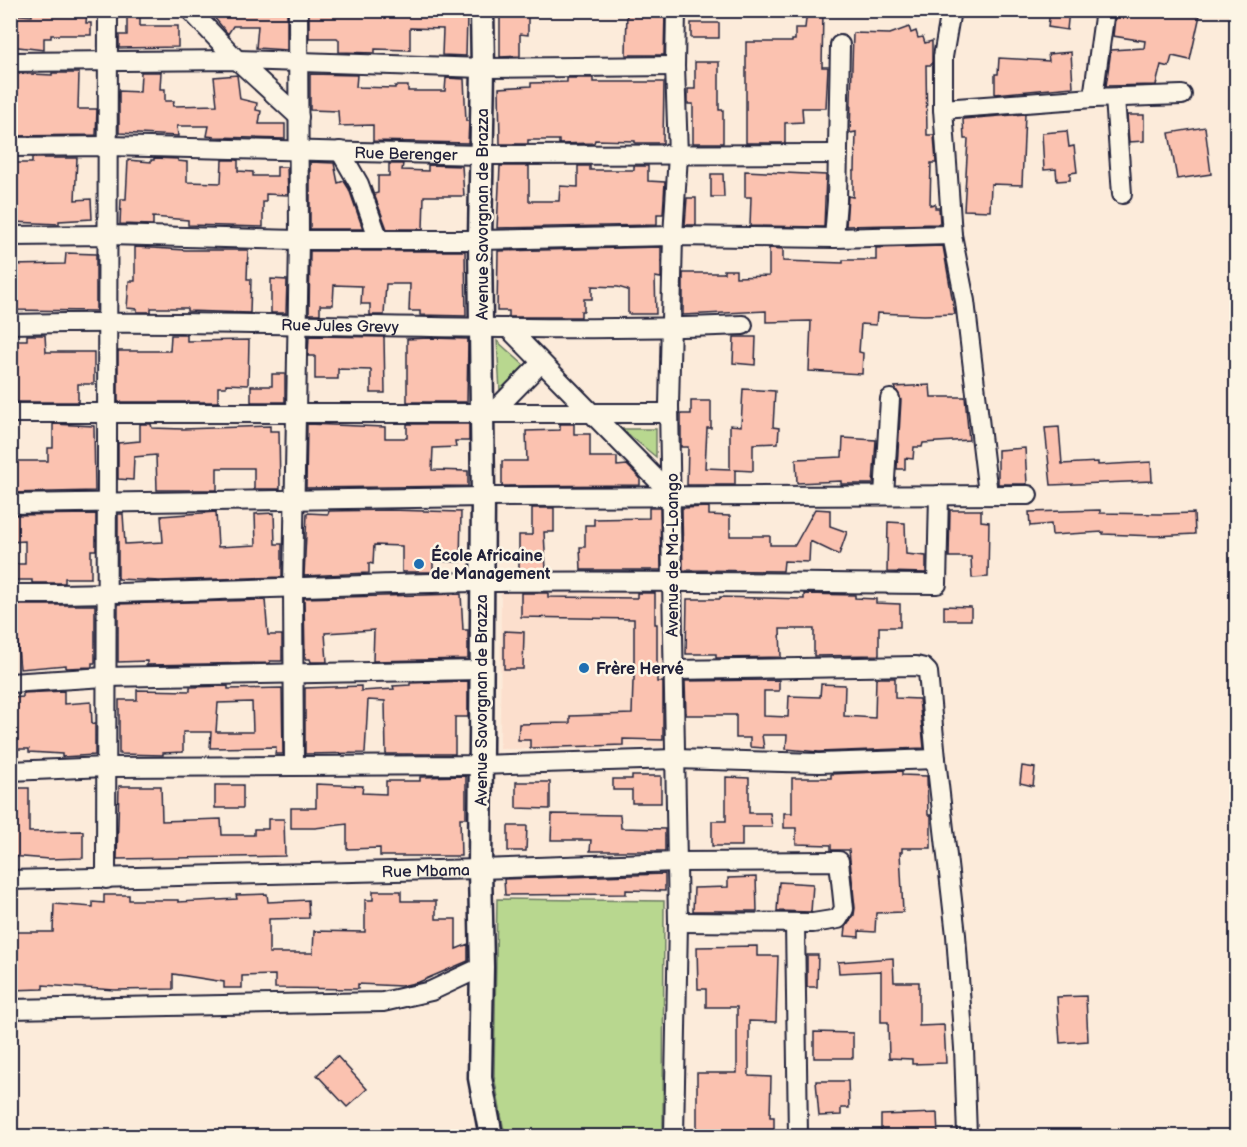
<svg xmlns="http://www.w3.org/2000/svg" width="1247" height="1147" viewBox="0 0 1247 1147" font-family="'Balsamiq Sans',sans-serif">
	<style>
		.built { fill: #fcdfcd }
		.green { fill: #b8d78f; stroke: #6d7c65; stroke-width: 1.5 }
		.building { fill: #fbc2b0; stroke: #22223b; stroke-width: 1.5; fill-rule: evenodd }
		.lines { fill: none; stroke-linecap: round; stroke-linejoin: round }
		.minor-casing { stroke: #22223b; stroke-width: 22 }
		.major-casing { stroke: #22223b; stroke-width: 27 }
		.minor { stroke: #fcf5e5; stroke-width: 18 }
		.major { stroke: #fcf5e5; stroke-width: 22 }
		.poi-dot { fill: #1f6fb2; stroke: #fcf5e5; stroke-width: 2 }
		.labels { text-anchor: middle; stroke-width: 5; stroke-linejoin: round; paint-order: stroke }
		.street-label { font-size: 16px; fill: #22223b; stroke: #fcf5e5 }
		.poi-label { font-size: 16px; font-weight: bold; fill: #22223b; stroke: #fcf5e5; text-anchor: start }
	</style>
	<rect width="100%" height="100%" fill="#fcebda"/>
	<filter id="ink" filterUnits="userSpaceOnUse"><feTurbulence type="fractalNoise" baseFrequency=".0167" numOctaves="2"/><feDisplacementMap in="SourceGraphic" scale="12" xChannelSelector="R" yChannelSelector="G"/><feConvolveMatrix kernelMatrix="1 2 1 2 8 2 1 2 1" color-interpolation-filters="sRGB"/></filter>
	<g filter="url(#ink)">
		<!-- built -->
		<path class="built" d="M666 588 668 747 500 749 501 589Z"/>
		<!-- green -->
		<path class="green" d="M497 341 526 367 500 391Z
			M622 429H656V457Z
			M497 899 664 901 663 1136H507L503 1126 494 1076Z"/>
		<!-- building -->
		<path class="building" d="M32 10H87L86 23H91V35H51V38H44V50L10 46V14L32 16Z
			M127 10H140V26H178V47L119 48V35H127Z
			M208 10H287V50L256 48 258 26H233L228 34Z
			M309 10H367L391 13V10H465V16H467L466 56 442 55 443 29 410 28V50L375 49V53L339 52V40L337 38H309Z
			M500 10H528V35L520 34V56L500 57Z
			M627 10 665 11 664 55H626Z
			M807 10H823L822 67H828L826 108H802L803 122 785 123V143H746V42H792V40H795V28H805Z
			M1050 10H1069L1067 30 1048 27Z
			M1116 10H1185L1200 15 1190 60 1172 56 1169 67 1161 65 1156 85 1106 86 1111 50 1144 48 1145 41 1113 36Z
			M691 23H719V38H691Z
			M909 27 911 33 916 31 918 38 923 37 925 43 932 41V65H926L927 135H934L936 163H931L930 205 935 204V208H939L940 224 846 226 848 196 853 197V171H855L856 132 850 133 853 33 890 34Z
			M1071 52 1073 87 995 94V74H998L999 58 1049 61 1048 54Z
			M695 62H719V110H723V143H693V104H688V89H695Z
			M141 72H161L160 89H165V101H174L173 106 217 105 214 77 237 75 240 99 257 103 256 110 261 111 259 124H285V139L215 137 207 136 209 126H177L178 136 119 133V91L140 92Z
			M10 73 52 75V73H79L78 109H97L96 135 10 136Z
			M310 74 357 75 356 87 395 88V86H408V91H445L446 78 464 79 466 121H469L468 143 373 141V125L339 126 338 111 310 110Z
			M567 78H593V82H664L663 143H635V141L595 140 594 143 559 144V140H528V144H500L499 88 531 86V83L567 82Z
			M1025 114 1022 185 991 184 990 211 964 210 968 139H964L963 119Z
			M1127 115H1144V141L1129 142Z
			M1205 127 1211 174 1177 179 1169 133Z
			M1067 131 1069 147 1074 146 1077 172 1070 173V180L1057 181 1056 169 1044 170 1042 133Z
			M32 158H77L75 200 91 199 92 219 59 221V224L13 222 10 163H32Z
			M154 158 178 159V161L187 162V182L221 183 222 160H238V171L253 172V176H277V167H287L288 195 266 194V202H263V227L188 225V220L153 217V225L120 224 121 199H126L128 160 151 162V160H154Z
			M310 162 334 163 338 183 344 181 349 189 363 229H310Z
			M389 164H403L402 170 428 171V165L462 166 464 196H424L423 229H387L374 194 378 193V176H389Z
			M500 166H529V201H559L560 186 578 187V166H590V170H634V166H648V181L665 182 663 214H657V225L497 228Z
			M745 171 826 175 824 227 750 226 751 197H745Z
			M711 174H723L724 197H711Z
			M687 198H696V225H685Z
			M943 246 955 314 924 315 877 313 876 325 861 324 859 352 863 353 862 374 809 371 811 321 766 322V311L683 315V273H724V270H736V277L769 276V248L783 249V261L843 263V260H876V248Z
			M135 247 186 250H248L247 279H251L250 313 187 311V308H151V312H137V309L127 308 129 281H135Z
			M661 247V278L655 277 656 314H628V290L618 287 592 286V299H584V311H581V317H509V311H497L498 251Z
			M310 251H465L466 316 420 315V311H409L410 284H386L384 315H370V304H361L362 286 334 285 333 305H320V314H309Z
			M66 253 96 254V311L10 310V265L65 264Z
			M271 279 287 280 286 313H271Z
			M27 335H45L46 352H94V384H78V402H10V340H27Z
			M171 335H187V341L249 340 248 385 226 384V387H218V402H118V351H170Z
			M309 336 384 337 385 393H371V370L338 369V379H315V356H308Z
			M734 337H756L755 365 733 363Z
			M429 338 468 339 467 402H407V339Z
			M272 374H285V402H251V386H272Z
			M930 385 931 397H965L969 440 923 443 922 447H914L913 459 905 458V469H897L901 400 895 387Z
			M743 389 775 391 773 427 779 428 778 443 753 444V471L735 470V485H687L688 447H681V414H691V401H711V428H707L705 468 730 469V425L741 426Z
			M53 424 94 426 95 491 10 493V461H48V448H53Z
			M140 424H151L152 428 183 429 270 426V431H279L280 489H254V468H217V490H157L156 455 134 457 133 480 118 479V443L140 441Z
			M307 424 385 427V438H407V424H469V441H455L456 447 433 448 432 470 468 471V486L306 488Z
			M560 424H574V434H590V457H617V466L627 465 640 478V485L502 486V461H527L526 431 560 430Z
			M1059 427 1062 464 1098 462V465L1151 462 1152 481 1051 485 1045 428Z
			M843 438 876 440 873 484H841V481L797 483 796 459 842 457Z
			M1025 448 1027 484H998V450Z
			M709 507V515L730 516V536H770V545H795L815 509 830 510V526L847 532 839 555 810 541 809 562 784 561 783 571 683 570 682 508Z
			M532 508H554V532H544L546 570H519V535H532Z
			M649 508H660L661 570H581L580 547H585V525H594V519L649 518Z
			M390 510 461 512 460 562 433 561V572H402V546L374 545 373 564 369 563V573L304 576 307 513 328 514 329 511Z
			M950 510H981V521L989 522 988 577 972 578 971 557H949Z
			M1100 510V513L1160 514 1194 513 1195 534 1155 536 1103 534V532L1052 535 1051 524 1030 526 1029 512Z
			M216 512 218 547 256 545 255 514 274 513 275 544H282V577L160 581 118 579V514H123L125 544 163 542 161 516Z
			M96 514V550H91V578H65V583H32V580H14V564H25V541L10 542V515Z
			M888 522 905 523 906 554 926 556V573L887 572Z
			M521 593H548V597L637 598V593H655V624H657V682H663V740L623 739V745L530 748V740H518L519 724 570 723V716L632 714 633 681H634V619L521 617Z
			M461 594 463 630H468V659L373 661 374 630 325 633 327 662H311L310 659H305L304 598Z
			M804 594 855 595V598L876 599V603L900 604V627H879V655L814 656V629H780L781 657 716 658V654H686L687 599H720V597L804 599Z
			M265 600 268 635H282V661H270V663L147 665V661L118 662V604Z
			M11 605H95V663H92V667L66 668V665L20 669 17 638 13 639Z
			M944 606 971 607V620H944Z
			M504 631 524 632 523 669H504Z
			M876 678H895V698L919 699 924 748 819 752 786 749 787 735H762L764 748 750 747V738H736V715H686L685 681 779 680V691H764V716L788 717 789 696 820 697 821 684 845 685 844 716 875 718Z
			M468 681V717H455V754H386L385 701 368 700 365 753 305 754V688L361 686V691L394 689 393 686 410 685V683Z
			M228 686V689L282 688 283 754H275L276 747 210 748 211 732H183V752L163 753V755L119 754V700H137V690L190 691V687ZM252 702 253 732H216L218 703Z
			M64 691V704L91 702 92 724 95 723V755L62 757V754L29 752V749H10V698L23 697V693Z
			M1022 766 1035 768 1033 786 1020 783Z
			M902 771V775L927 776 928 815H931V848H902V852H900L903 912 876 913 875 932 859 931V937L845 936 846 927 854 915 855 908 849 850H831V845L796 844V828H784V813H792V778H831V774Z
			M466 776V818H460L461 856H380V848L347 849V824L315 828H291V808H316V784L363 786 362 793 386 794V781H420V777Z
			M632 776H661V803H632V790H613V779H632Z
			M726 777 749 778V813H770L772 827H742V846H712V821H726Z
			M516 782H550V809L516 808Z
			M215 785H243V808H215Z
			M119 786H161L162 821 221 819 222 835H254V829H268V819H284L285 856 117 859Z
			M10 788H29V832L83 831V858L49 859 10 856Z
			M552 814 620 815 621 828 665 829V851H590L591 840H551Z
			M508 826H527L526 851H508Z
			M665 874V891L626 890V894L505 895 504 879Z
			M756 877 757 911H693L694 888 728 887V878Z
			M779 882 813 884 811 912 777 911Z
			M373 891H401V901H436V919H456V949L468 944V961L419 982 401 986 358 984V989L275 988V975L242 976V988H224V982L173 974V989L115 990 43 985V989L10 990V932H53L54 904 93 907V902L104 903V895H129V900H178V902L237 899 236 895 267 894 268 902 308 900 309 918 269 919V953H313L314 931 365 932V900H373Z
			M757 946V956H778L776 1022 749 1021V1076L771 1077 770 1117H774V1137H697V1073H737V1007H706V989H698L697 947Z
			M807 955H818L817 987H807Z
			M893 958 894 982H919V1026L944 1025 946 1063 912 1064V1059L889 1058 888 1022H881V971L839 973 838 962Z
			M1086 996 1088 1041 1060 1043 1057 997Z
			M814 1032 853 1033V1058H814Z
			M337 1056 367 1089 347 1107 317 1075Z
			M816 1081H848L849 1108H841V1115L819 1116Z
			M937 1113 938 1137H881V1115Z"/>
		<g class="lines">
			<!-- minor casing -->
			<g class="minor-casing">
				<g id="minor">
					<path d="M190 10 237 60 299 117"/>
					<path d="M951 10 943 57V109L948 177 952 235 965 301 988 494"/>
					<path d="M10 62 237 60 483 68 675 66"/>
					<path d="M1093 98 1105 10"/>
					<path d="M1115 98 1122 194"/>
					<path d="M943 109 1093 98 1182 95"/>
					<path id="s1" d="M10 147 108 146 481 155 838 154"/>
					<path d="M340 151 359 184 379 240"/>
					<path d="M10 236 108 235 299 240H480L673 236 834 238 952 235"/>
					<path d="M834 238 837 201 840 45"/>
					<path id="s2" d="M10 324C255 318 499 335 743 325"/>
					<path d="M508 328 672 495"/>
					<path d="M493 412 541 363"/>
					<path d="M10 413H669"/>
					<path d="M884 495 890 399"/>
					<path d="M10 504 483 497 1028 495"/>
					<path d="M10 594C167 595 324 584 481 582 633 580 785 583 937 584L939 495"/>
					<path d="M673 670 916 666 924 668 928 672 936 759 956 935 964 1048 967 1136"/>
					<path d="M10 683 105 677 480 670"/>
					<path d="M294 764 293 587 299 240 298 10"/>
					<path d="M10 771 106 767 480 765 675 759 819 763 936 759"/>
					<path d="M106 879 108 10"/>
					<path id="s3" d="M10 880 480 869 677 862 839 861 844 909 838 919 813 923 678 922"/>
					<path d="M795 923 798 1136"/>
					<path d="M10 1009 383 1002 431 991 482 967"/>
					<path d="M674 1136 678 922 669 406 673 236 678 155 675 66 676 10"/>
				</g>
			</g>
			<!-- major casing -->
			<g class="major-casing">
				<path id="major" d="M482 10 483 68 480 240 483 497 480 869 482 967 480 1078 491 1136"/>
			</g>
			<!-- minor -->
			<use href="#minor" class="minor"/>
			<!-- major -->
			<use href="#major" class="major"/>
		</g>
	</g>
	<!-- markers -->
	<g class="poi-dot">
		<circle cx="419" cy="564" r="6"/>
		<circle cx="584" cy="668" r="6"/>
	</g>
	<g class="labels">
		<!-- street labels -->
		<g class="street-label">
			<text dy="6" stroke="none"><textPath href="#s1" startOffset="396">Rue Berenger</textPath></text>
			<text transform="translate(482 214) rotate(-90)" y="6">Avenue Savorgnan de Brazza</text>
			<text dy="6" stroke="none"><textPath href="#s2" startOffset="330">Rue Jules Grevy</textPath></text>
			<text transform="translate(672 555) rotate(-90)" y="6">Avenue de Ma-Loango</text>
			<text transform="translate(481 700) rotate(-90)" y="6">Avenue Savorgnan de Brazza</text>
			<text dy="6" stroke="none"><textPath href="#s3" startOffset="416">Rue Mbama</textPath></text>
		</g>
		<!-- poi labels -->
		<g class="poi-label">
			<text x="431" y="561">École Africaine<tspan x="431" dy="18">de Management</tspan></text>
			<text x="596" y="674">Frère Hervé</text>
		</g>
	</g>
	<!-- margin -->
	<rect width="1247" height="1147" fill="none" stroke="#fcf5e5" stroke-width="36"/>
	<rect x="18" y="18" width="1211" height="1111" fill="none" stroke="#22223b" stroke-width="2" filter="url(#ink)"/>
</svg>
